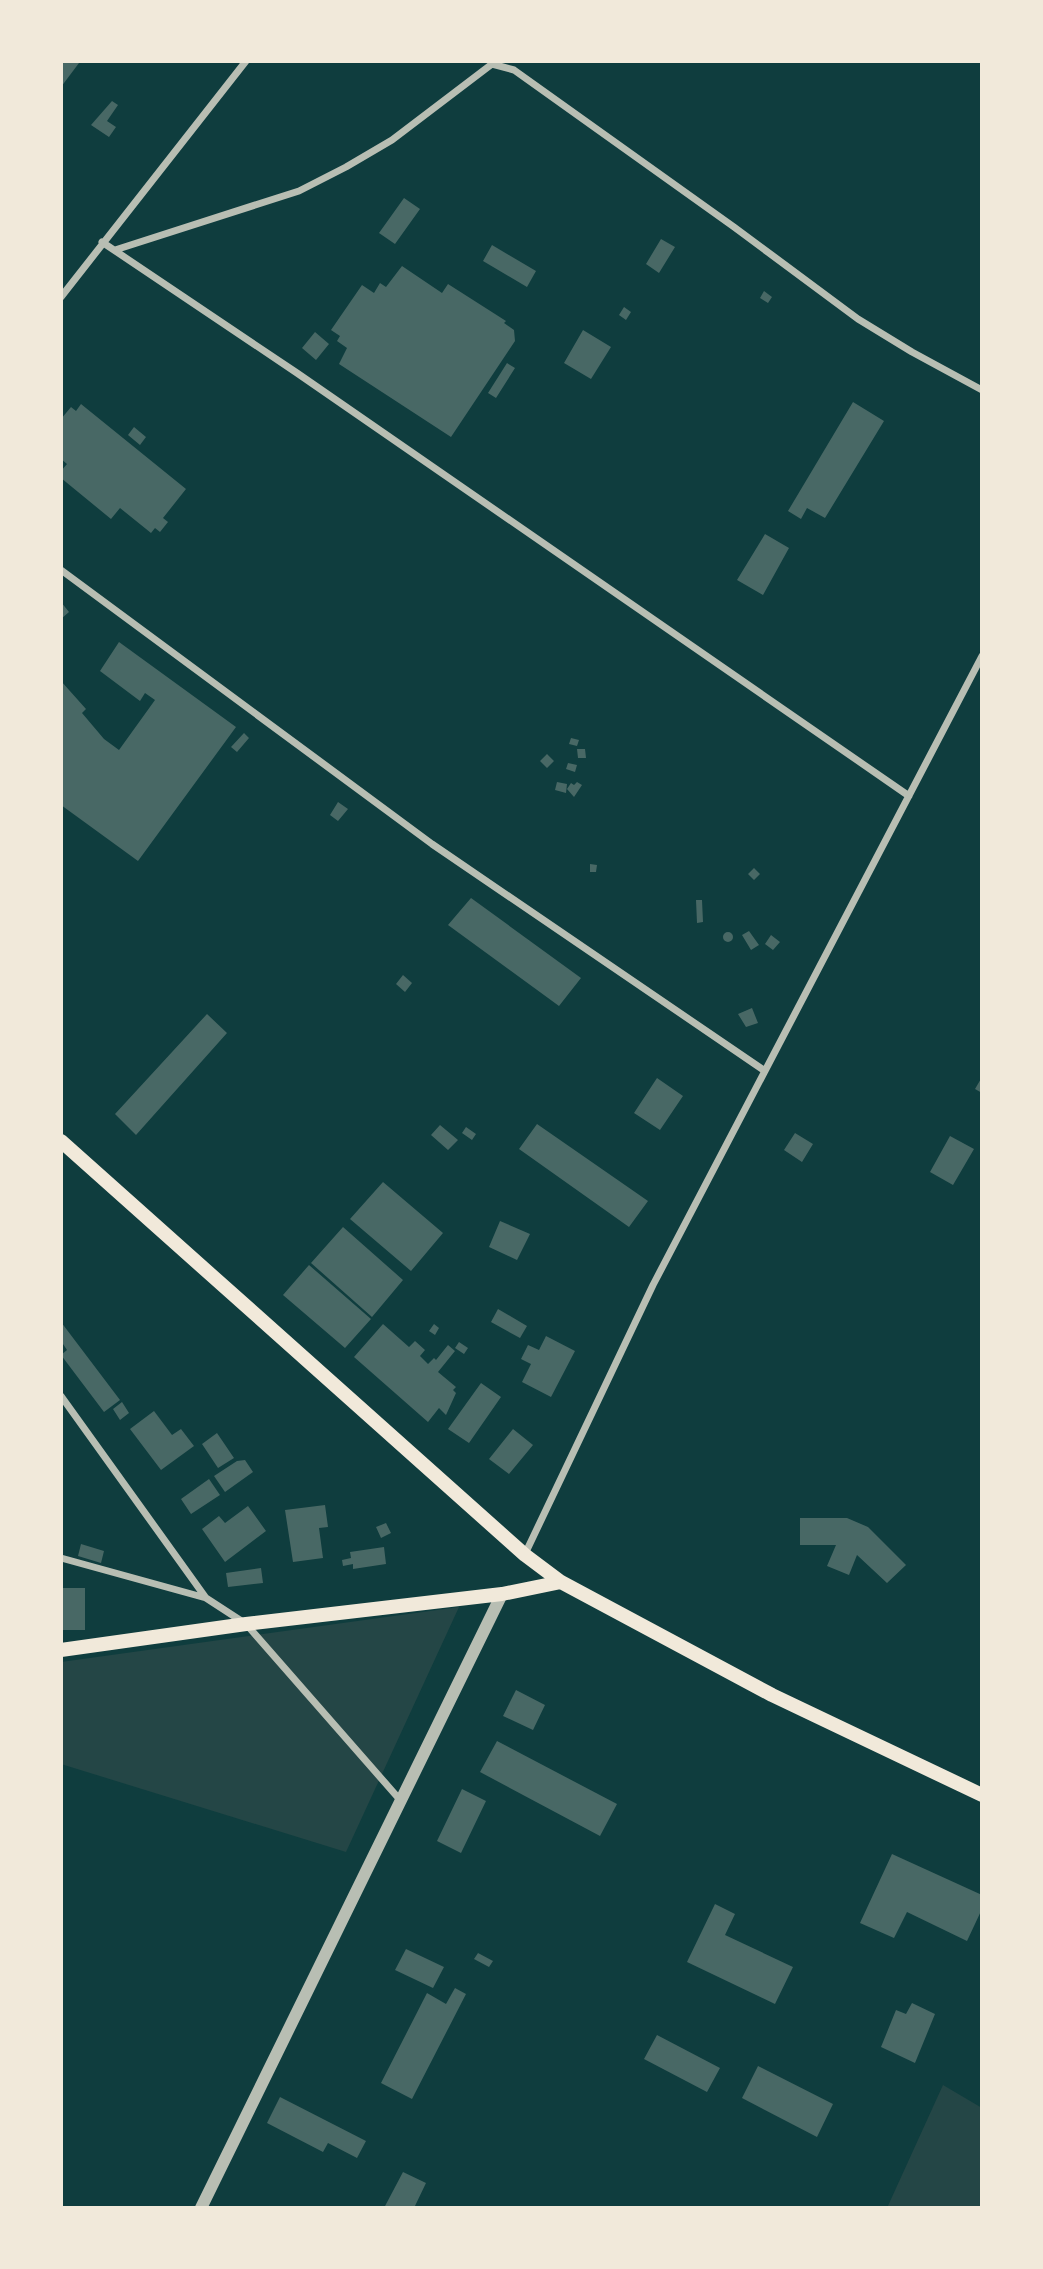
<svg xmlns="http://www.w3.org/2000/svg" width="1043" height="2269" viewBox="0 0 1043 2269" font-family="Signika,sans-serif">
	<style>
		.green { fill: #244646 }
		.building { fill: #486865 }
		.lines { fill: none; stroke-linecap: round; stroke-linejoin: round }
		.minor { stroke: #b8beb3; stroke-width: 7 }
		.tertiary { stroke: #b8beb3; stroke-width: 12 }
		.primary { stroke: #f1e9da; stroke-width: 14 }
	</style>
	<rect width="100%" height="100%" fill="#0f3d3e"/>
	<!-- green -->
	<path class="green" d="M459 1607 346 1852 61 1764V1662Z
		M943 2085 982 2108V2208H887Z"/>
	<!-- building -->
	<path class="building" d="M61 61 79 63 61 87Z
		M112 101 118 105 107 121 116 127 109 137 91 125Z
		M404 198 420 209 395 244 379 233Z
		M661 239 675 247 659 273 646 264Z
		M492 245 536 271 527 287 483 261Z
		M402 266 442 293 448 284 506 321 504 323 514 330 515 341 451 437 339 364 347 348 337 341 340 336 331 330 362 285 374 293 380 283 386 287Z
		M764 291 772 297 768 303 760 298Z
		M624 307 631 312 626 320 619 315Z
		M583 330 611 347 591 379 564 363Z
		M315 332 329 344 316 360 302 348Z
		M507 363 515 368 496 398 488 393Z
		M853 402 884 421 825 518 807 508 801 519 788 511Z
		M81 404 186 489 163 518 168 522 160 532 155 528 151 533 120 508 111 519 61 478V471L67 464 61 459V419L71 407 76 411Z
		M134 427 146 437 140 445 128 435Z
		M765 534 789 548 763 595 737 580Z
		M61 602 69 612 61 619Z
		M119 642 236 727 138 861 61 805V681L86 709 82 713 104 739 119 750 155 700 145 693 140 701 100 671Z
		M244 733 249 738 237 752 231 747Z
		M571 738 579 740 577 746 569 744Z
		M577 749H585L586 758H578Z
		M547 754 554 761 547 768 540 761Z
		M568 763 577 765 575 772 566 769Z
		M557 782 567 784 566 793 555 790Z
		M577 782 582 785 574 797 567 789 571 783 574 785Z
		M338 802 348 809 338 821 330 815Z
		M590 864 597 865 596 872H590Z
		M754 868 760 874 754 880 748 874Z
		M471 898 581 978 559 1006 448 925Z
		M696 900H702L703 922 697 923Z
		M749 931 759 945 751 950 742 935Z
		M723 937a5 5 0 1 1 10 0a5 5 0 1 1-10 0Z
		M771 935 780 942 773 950 765 944Z
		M403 975 412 983 405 992 396 984Z
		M752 1008 758 1023 746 1027 738 1014Z
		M207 1014 227 1033 136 1135 115 1114Z
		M982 1077V1093L975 1089Z
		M657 1078 683 1096 660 1130 634 1113Z
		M537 1124 648 1201 629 1227 519 1149Z
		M440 1125 458 1140 448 1150 431 1135Z
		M466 1127 476 1134 472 1140 462 1133Z
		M795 1133 813 1144 802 1162 784 1150Z
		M950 1136 974 1149 953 1185 930 1172Z
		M383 1182 443 1233 411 1271 350 1219Z
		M500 1221 530 1234 517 1260 489 1247Z
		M343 1227 403 1280 372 1317 311 1263Z
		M309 1265 371 1319 345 1348 283 1295Z
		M498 1309 527 1326 520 1338 491 1322Z
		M61 1322 120 1400 104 1412 61 1355 67 1350 61 1341Z
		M383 1324 409 1347 415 1341 425 1350 420 1356 428 1364 434 1358 436 1360 448 1345 455 1351 438 1372 456 1387 453 1390 456 1393 446 1415 439 1408 428 1422 354 1357Z
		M434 1324 439 1328 435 1335 429 1331Z
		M546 1336 575 1351 551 1397 522 1382 531 1364 521 1359 528 1345 539 1350Z
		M459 1342 468 1348 464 1354 455 1348Z
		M481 1383 501 1397 469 1443 448 1429Z
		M122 1402 129 1413 120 1420 113 1409Z
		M154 1411 172 1435 181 1429 194 1446 161 1470 130 1429Z
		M513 1429 533 1445 509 1474 489 1459Z
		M217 1433 234 1458 218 1468 202 1444Z
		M245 1460 253 1472 225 1492 214 1476 237 1461Z
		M209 1479 220 1495 191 1514 181 1499Z
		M325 1505 328 1527 319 1528 323 1558 293 1562 285 1510Z
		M248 1506 266 1531 225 1562 202 1529 219 1516 225 1523Z
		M800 1518H847L868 1527 906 1565 887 1583 857 1555 849 1575 827 1566 836 1545H800Z
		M386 1523 391 1533 381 1538 376 1527Z
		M81 1544 104 1551 101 1563 78 1556Z
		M384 1547 386 1564 353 1569V1564L343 1566 342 1560 351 1558 350 1552Z
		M261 1568 263 1583 228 1587 226 1573Z
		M61 1588H85V1630H61Z
		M516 1690 545 1705 533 1730 503 1716Z
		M497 1741 617 1804 600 1836 480 1772Z
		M462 1789 486 1801 461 1853 437 1841Z
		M892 1854 982 1895V1909L967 1941 907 1912 894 1938 860 1923Z
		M715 1904 735 1914 725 1935 793 1967 775 2004 687 1962Z
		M406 1949 444 1967 433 1988 395 1970Z
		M478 1953 493 1961 489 1967 474 1959Z
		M455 1988 466 1994 412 2099 381 2083 427 1993 446 2004Z
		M912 2003 935 2014 915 2063 881 2047 896 2010 906 2014Z
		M657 2035 720 2068 707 2092 644 2059Z
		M758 2066 833 2104 817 2137 742 2098Z
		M280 2097 366 2141 357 2158 328 2143 323 2152 267 2123Z
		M403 2172 426 2183 414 2208H384Z"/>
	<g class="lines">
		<!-- minor -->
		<path class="minor" d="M102 242 297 373 909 796
			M115 250 299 191 346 167 392 140 492 64 514 70 734 227 858 319 912 352 982 390
			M61 297 246 61
			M61 570 432 844 765 1071
			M61 1396 206 1598 246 1624 401 1801
			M525 1554 653 1285 982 656
			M61 1558 206 1598"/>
		<!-- tertiary -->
		<path class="tertiary" d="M201 2208 502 1594"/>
		<!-- primary -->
		<path class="primary" d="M61 1141 525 1555 561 1582 772 1695 982 1795
			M61 1650 246 1624 502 1594 561 1582"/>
	</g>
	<!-- border -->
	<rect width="1043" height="2269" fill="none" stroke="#f1e9da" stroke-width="126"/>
</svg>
